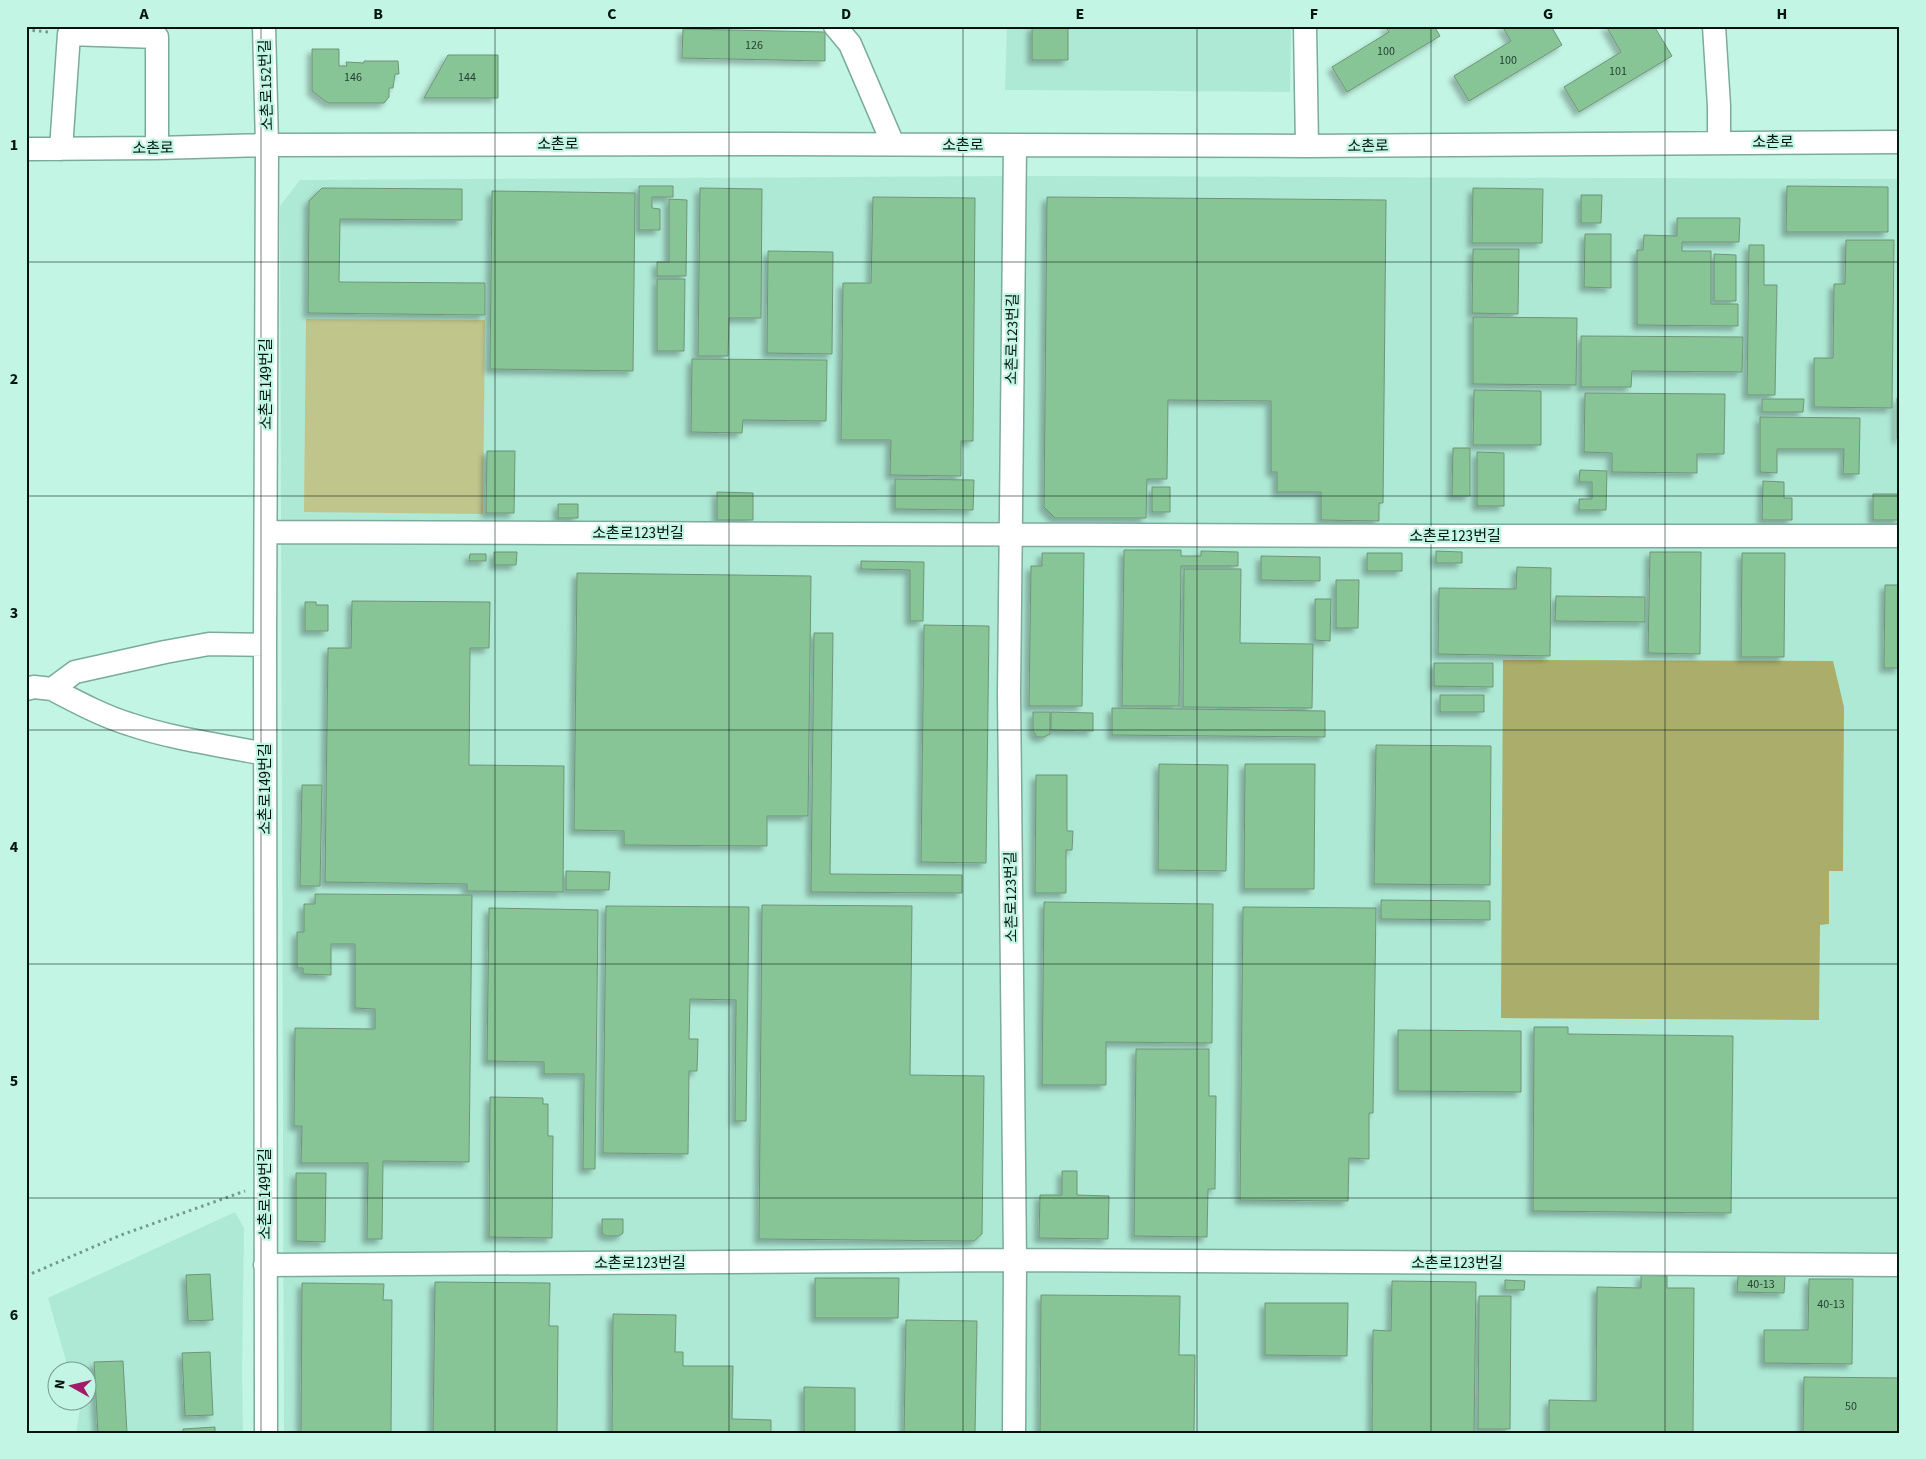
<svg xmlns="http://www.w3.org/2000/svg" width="1926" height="1459" viewBox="0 0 1926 1459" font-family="'Source Sans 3','Noto Sans KR',sans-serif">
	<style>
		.built { fill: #aee9d5 }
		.green { fill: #c0c58c }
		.forest { fill: #aaae6a }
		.building { fill: #87c597; stroke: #719479; filter: url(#shadow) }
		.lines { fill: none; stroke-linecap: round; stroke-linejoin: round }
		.minor-casing { stroke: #7bab9b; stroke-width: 25 }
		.path { stroke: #749a8d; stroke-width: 3; stroke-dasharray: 2.5 4; stroke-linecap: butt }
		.minor { stroke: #fff; stroke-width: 22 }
		.grid { fill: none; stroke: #031510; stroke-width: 1; stroke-opacity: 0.55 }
		.labels { text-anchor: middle; stroke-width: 4.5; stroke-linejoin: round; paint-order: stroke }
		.number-label { font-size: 12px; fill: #244132 }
		.street-label { font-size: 15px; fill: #031510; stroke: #c2f5e3 }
		.neatline { fill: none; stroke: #031510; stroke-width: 2 }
		.grid-label { font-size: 16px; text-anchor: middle; font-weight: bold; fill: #031510 }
	</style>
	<defs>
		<filter id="shadow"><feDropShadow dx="-4.5" dy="4.5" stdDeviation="2.5" flood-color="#0004"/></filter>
	</defs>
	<rect width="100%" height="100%" fill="#c2f5e3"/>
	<!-- built -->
	<path class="built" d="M1007 26H1291L1290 92 1005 90Z
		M1037 176 1900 179V1433H284L280 206 300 180Z
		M235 1212 244 1228 242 1371 243 1433H76L80 1409 78 1402H88V1372L69 1371 48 1298Z"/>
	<!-- green -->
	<path class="green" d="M306 319 485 320 483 514 304 512Z"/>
	<!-- forest -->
	<path class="forest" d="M1503 660 1833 661 1844 707 1843 871H1829V924L1820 925 1819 1020 1501 1018Z"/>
	<!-- building -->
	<path class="building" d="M1032 26H1068V60H1032Z
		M1385 26H1434L1440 36 1347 92 1332 67 1389 32Z
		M1502 26H1551L1562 45 1469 101 1454 76 1511 41Z
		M1606 26H1654L1672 56 1579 112 1564 87 1621 52Z
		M683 29 825 32V61L682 58Z
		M312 49H339V66H347L346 62 364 63V61H398L399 74H395L393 88H389V97L384 103H328L312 91Z
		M448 55H498V98H424Z
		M639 186H673V197H652V208L660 209V230H639Z
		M1787 186 1888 187V232H1786Z
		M322 188 462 189V220L340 219 339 282 485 283V315L308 313 309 201Z
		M700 188 762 189 761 318H729L728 356H698Z
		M1473 188 1543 189 1542 243H1472Z
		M492 191 635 193 633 371 490 369Z
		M1581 195H1602L1601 223H1581Z
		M873 197 975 198 973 441H961V476L890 475 891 440H841L843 283H871Z
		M1047 197 1386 200 1383 503H1379V521L1321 520V492H1277V472H1271V401L1168 400 1167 479H1147L1146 518H1055L1044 507Z
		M669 199 687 200 686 276H657V262H669Z
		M1677 218H1740L1739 242H1682V251H1711V304H1738V326L1637 325V250H1643L1644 235 1677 236Z
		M1585 234H1611V288L1584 287Z
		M1846 240H1894L1892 408 1814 407V358H1833L1834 284H1845Z
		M1749 245H1764V285H1777L1775 395H1747Z
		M1473 249H1519L1518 314 1472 313Z
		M768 251 833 252 832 354 767 353Z
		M1714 254 1736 255V301H1714Z
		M657 279H685L684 351H657Z
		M1473 317 1577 318 1576 385 1473 384Z
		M1581 336 1743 337 1742 372 1632 371 1631 387H1581Z
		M692 359 827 360 826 421 743 420 742 433 691 432Z
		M1474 390 1541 391V445H1473Z
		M1585 393 1725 394 1724 454H1697V473L1612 472V453L1584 452Z
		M1897 398H1900V439H1897Z
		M1762 399H1804L1803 412H1762Z
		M1760 417 1860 418 1859 474H1843L1844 449H1777V473L1760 472Z
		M1453 448H1470V496H1452Z
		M487 451H515L514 513H486Z
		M1477 452 1504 453V506H1477Z
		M1580 470 1607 471 1606 510H1579V499H1592V482H1579Z
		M895 479 974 480 973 510 895 509Z
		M1763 481 1784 482V498H1792V520H1762Z
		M1152 487H1170V512H1152Z
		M717 492 753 493V520H717Z
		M1873 494H1900V520H1873Z
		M558 504H578V518H558Z
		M1124 550H1181V556H1201V551L1238 552V566H1181L1179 706H1122Z
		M1436 551 1462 552V563H1436Z
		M494 552H517L516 565H494Z
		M1650 552H1701L1700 654 1648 653Z
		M1042 553H1084L1082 706H1029L1031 566H1042Z
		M1367 553H1402V571H1367Z
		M1742 553H1785L1784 657H1741Z
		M470 554H486V561H469Z
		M1261 556 1320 557V581L1261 580Z
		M861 561 924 562 923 621H910V570L861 569Z
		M1517 567 1551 568 1550 656 1438 654 1439 588 1516 589Z
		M1184 569H1241L1240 643 1313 644 1312 708 1183 707Z
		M577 573 811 576 808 816H767V846L624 845V831L574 830Z
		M1336 580H1359L1358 628H1336Z
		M1885 585H1900V668H1884Z
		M1556 596 1645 597V622L1555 621Z
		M1315 599H1331L1330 641 1315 640Z
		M352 601 490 602 489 648H470L469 765 564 766 563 892 467 891V884L325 882 328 648H351Z
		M305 602H316V605H328V631H305Z
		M924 625 989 626 986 863 921 862Z
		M814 633H833L830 874 962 875V893L811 892Z
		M1434 663H1493V687L1434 686Z
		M1440 695H1484V712H1440Z
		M1112 708 1325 711V737L1112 735Z
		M1033 712H1050V734L1044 737H1037L1033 731Z
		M1051 712 1093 713V731L1051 730Z
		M1376 745 1491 746 1490 885 1374 884Z
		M1159 764 1228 765 1226 871 1158 870Z
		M1245 764H1315L1314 889H1244Z
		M1036 775H1067V831H1073L1072 850H1066V893H1035Z
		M302 785H322L320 886H300Z
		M566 871 610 872 609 890H566Z
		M315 894 472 895 469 1162 383 1161 382 1239H367L368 1163H301L302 1126H294L295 1028 375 1029V1009L355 1008V944H331V975L303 974V968H297V932H304V904H315Z
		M1381 900 1490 901V920L1381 919Z
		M1044 902 1213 904 1212 1043 1106 1042V1085H1042Z
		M762 905 912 906 910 1075 984 1076 982 1234 974 1241 759 1239Z
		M606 906 749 907 746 1121H735L736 1000 690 999 689 1039H698L697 1071H689L688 1154 603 1153Z
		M1243 907 1376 908 1373 1113H1369V1159L1349 1158 1348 1201 1240 1200Z
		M489 908 598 910 595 1169H583L584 1074H544V1062L487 1061Z
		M1534 1027H1568V1034L1733 1036 1731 1213 1533 1211Z
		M1398 1030 1521 1031V1092L1398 1091Z
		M1136 1049H1209V1096H1216L1215 1189H1208L1207 1237 1134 1236Z
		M490 1097 543 1098V1104H548V1136H553L552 1238 489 1237Z
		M1062 1171H1077V1195L1109 1196 1108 1239 1039 1238 1040 1195H1062Z
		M296 1173H326L325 1242 296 1241Z
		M602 1219H623V1233L619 1236H606L602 1233Z
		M210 1274 213 1320 188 1321 186 1275Z
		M1641 1275 1667 1276V1288H1694L1693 1433H1549V1400L1596 1401 1597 1287 1641 1288Z
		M1738 1276H1785L1784 1293 1737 1292Z
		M815 1278H899L898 1318H815Z
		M1809 1279H1853L1852 1364 1764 1363V1330H1808Z
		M1505 1280 1525 1281 1524 1290H1505Z
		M1392 1281 1476 1282 1474 1433H1372L1373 1330 1391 1331Z
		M435 1282 550 1283 549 1326H558L557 1433H433Z
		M302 1283 384 1284 383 1300H392L391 1433H301Z
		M1041 1295 1180 1296 1179 1355H1195L1194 1433H1040Z
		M1479 1296H1511L1510 1429H1478Z
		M1265 1303H1348L1347 1356 1265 1355Z
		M613 1314 676 1315 675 1352H683V1366H733L732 1419 771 1420V1433H612Z
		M906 1320 977 1321 975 1433H904Z
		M210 1352 213 1415 185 1416 182 1353Z
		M123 1361 127 1433H98L94 1362Z
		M1804 1377 1900 1378V1433H1803Z
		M804 1387 855 1388V1433H804Z
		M215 1427V1433H183V1429Z"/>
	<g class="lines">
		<!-- minor casing -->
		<g class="minor-casing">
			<path id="minor" d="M264 26 267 145 265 645 266 1433
				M835 26 850 44 893 144
				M1305 26 1307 146
				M1714 26 1719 106V142
				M26 149 157 148 267 145 773 144 1307 146 1900 142
				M61 149 69 34 157 37V148
				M266 532 1442 536H1900
				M265 645 209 644 165 652 75 672 52 689C77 702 103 716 129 724 173 739 220 745 265 754
				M26 689 34 687 52 689
				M265 1265 1015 1260 1900 1265
				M1014 1433 1015 1260 1009 694 1015 145"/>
		</g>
		<!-- path -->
		<path class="path" d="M26 30 49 32
			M26 1276 121 1235 245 1191"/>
		<!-- minor -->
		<use href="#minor" class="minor"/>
	</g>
	<!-- grid -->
	<path class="grid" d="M261 26V1433M495 26V1433M729 26V1433M963 26V1433M1197 26V1433M1431 26V1433M1665 26V1433M26 262H1900M26 496H1900M26 730H1900M26 964H1900M26 1198H1900"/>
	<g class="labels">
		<!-- number labels -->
		<g class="number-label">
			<text x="754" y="49">126</text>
			<text x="1386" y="55">100</text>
			<text x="1508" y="64">100</text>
			<text x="1618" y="75">101</text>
			<text x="353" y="81">146</text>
			<text x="467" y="81">144</text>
			<text x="1761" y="1288">40-13</text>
			<text x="1831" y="1308">40-13</text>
			<text x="1851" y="1410">50</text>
		</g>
		<!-- street labels -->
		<g class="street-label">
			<text transform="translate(266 85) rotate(-92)" y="5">소촌로152번길</text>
			<text x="1773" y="147">소촌로</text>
			<text x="558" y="149">소촌로</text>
			<text x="963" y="150">소촌로</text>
			<text transform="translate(1368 146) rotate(-1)" y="5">소촌로</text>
			<text transform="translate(153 148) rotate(-1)" y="5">소촌로</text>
			<text transform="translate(1012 339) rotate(-89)" y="5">소촌로123번길</text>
			<text transform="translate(266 384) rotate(-90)" y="5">소촌로149번길</text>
			<text x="638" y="538">소촌로123번길</text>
			<text x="1455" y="541">소촌로123번길</text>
			<text transform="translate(265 789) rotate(-90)" y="5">소촌로149번길</text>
			<text transform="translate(1011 897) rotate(-91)" y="5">소촌로123번길</text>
			<text transform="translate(265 1194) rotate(-90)" y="5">소촌로149번길</text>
			<text x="640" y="1268">소촌로123번길</text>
			<text x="1457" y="1268">소촌로123번길</text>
		</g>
	</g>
	<!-- border -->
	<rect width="1926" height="1459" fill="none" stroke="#c2f5e3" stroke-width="55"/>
	<!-- north arrow -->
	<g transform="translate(72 1386) rotate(278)"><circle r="24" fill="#c2f5e3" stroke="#769b8f"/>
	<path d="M0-4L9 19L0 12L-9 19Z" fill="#a21b68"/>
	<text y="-8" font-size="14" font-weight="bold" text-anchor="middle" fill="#031510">N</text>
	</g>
	<rect x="28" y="28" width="1870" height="1404" class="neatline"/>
	<g class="grid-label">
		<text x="144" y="19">A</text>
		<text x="378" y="19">B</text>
		<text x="612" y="19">C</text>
		<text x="846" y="19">D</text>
		<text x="1080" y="19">E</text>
		<text x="1314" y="19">F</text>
		<text x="1548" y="19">G</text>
		<text x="1782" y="19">H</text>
		<text x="14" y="150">1</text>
		<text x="14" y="384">2</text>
		<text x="14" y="618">3</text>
		<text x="14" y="852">4</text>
		<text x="14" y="1086">5</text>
		<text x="14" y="1320">6</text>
	</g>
</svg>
